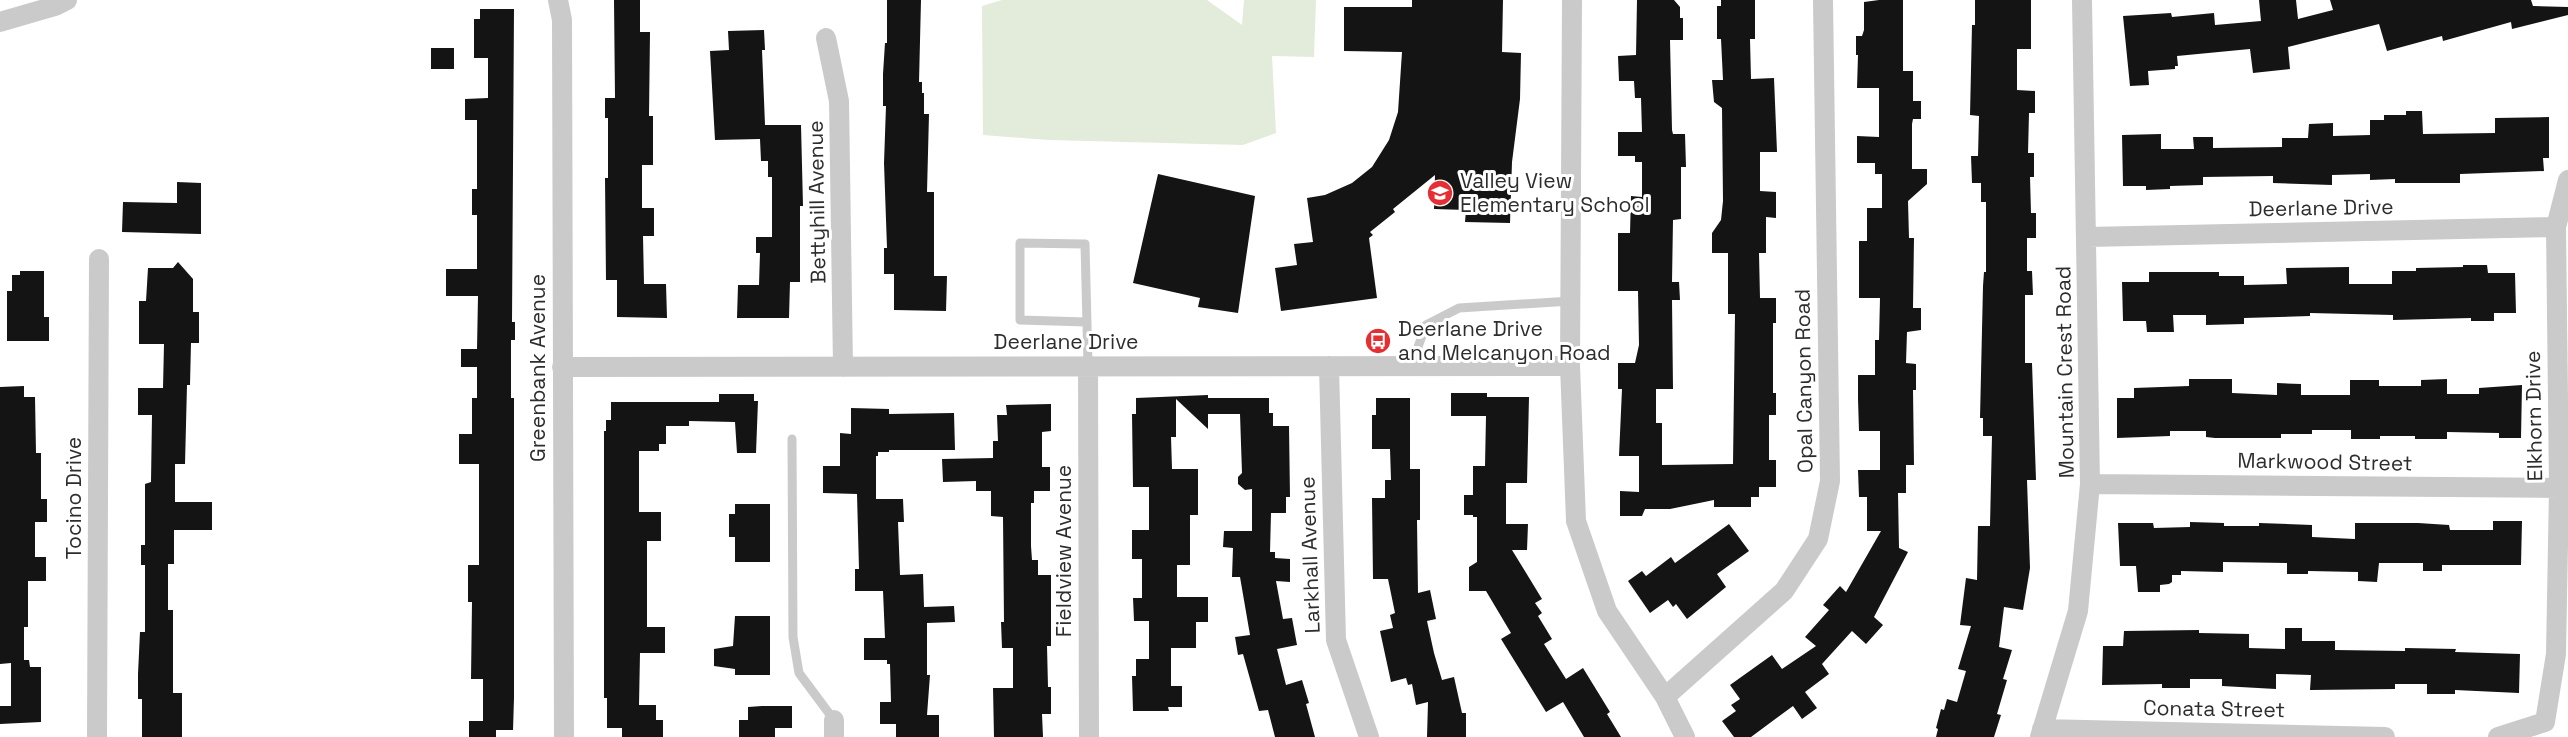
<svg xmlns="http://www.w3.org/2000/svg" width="2568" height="737" viewBox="0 0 2568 737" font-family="'Space Grotesk',sans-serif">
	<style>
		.green { fill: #e3ebdb }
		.building { fill: #141414 }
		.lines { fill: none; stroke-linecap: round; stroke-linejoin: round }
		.service { stroke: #cacaca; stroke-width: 9 }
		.minor { stroke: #cacaca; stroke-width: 20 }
		.labels { text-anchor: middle; stroke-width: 6; stroke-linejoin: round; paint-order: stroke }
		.poi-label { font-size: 21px; fill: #2d2d2d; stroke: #fff; text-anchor: start }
		.street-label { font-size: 21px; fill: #2d2d2d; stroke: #fff }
	</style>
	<rect width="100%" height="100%" fill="#fff"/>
	<!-- green -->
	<path class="green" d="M1002 0H1207L1242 25 1244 0H1316L1314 57 1272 56 1276 133 1243 145 1049 140 983 135 982 6Z"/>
	<!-- building -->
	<path class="building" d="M614 0H640V32H650L649 116H653V165H642V208H654V236H643L644 284H666L667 318 617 317V280H606L605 178H608V118H605V98H615Z
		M887 0H921L919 82H922V93H924V114H929L927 192H934V276H947L946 311 894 310V274H884V248H887L884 163 886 106H883V74L885 43H887Z
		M1412 0H1503L1502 52 1521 53 1520 99 1512 162 1510 223 1465 222 1466 210 1434 209 1435 175 1393 209 1395 212 1370 232 1373 235 1369 238 1377 298 1281 311 1275 268 1297 265 1294 244 1313 242 1307 198 1325 195 1352 183 1372 167 1389 140 1398 112 1402 52 1344 51V7H1412Z
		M1637 0H1674L1680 7V18H1683V40H1670L1672 130 1673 134H1685L1686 167H1681V219L1673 220 1672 282H1679L1680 300H1672L1673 389H1656V423H1662V465L1733 464 1735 314H1728V253H1712V233L1721 220 1723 201 1722 108 1714 102 1712 80H1723L1721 39H1717V6H1721V0H1755V39H1750L1751 79 1774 78 1777 152H1760V191L1776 192V218L1766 217V253H1759L1760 298H1776V323H1773V393H1776V415H1769V460H1776V487H1759V497H1751V507H1714V500L1670 509H1645L1642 516H1620V491L1639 492V456H1619L1622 389H1618V363H1635L1639 345 1638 291H1618V233H1630L1631 196 1642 197V162H1635V156H1618V132H1642L1641 98H1635L1634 81H1619L1618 56 1636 55Z
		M1879 0H1903V71H1913V101H1921V119H1913L1912 124V169H1927V184L1908 201 1909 238H1914L1913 308H1921V330L1907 332 1906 363 1916 364V390H1913L1914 465H1906V493H1898L1899 548 1908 552 1874 617 1883 625 1866 644 1852 631 1822 664 1829 674 1805 692 1817 708 1802 719 1793 706 1751 737H1734L1722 721 1736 711 1731 705 1740 699 1730 685 1772 655 1782 669 1816 646 1805 637 1829 610 1823 605 1840 586 1846 592 1881 531H1867V497H1859L1858 470H1880V431H1859L1858 399V375H1875V340H1879L1880 298H1859V241H1867V208H1882V174H1875V163H1857V136L1879 137V88H1857L1858 55H1856V36H1862L1864 30V2Z
		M1975 0H2031V49H2017V90L2035 91V113H2029L2028 153H2034V177H2030L2031 213H2036V238H2027V271H2032L2033 295H2025V363H2032L2036 480H2027L2030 568 2023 610 2004 607 1999 647 2012 650 2003 679 2007 680 1997 714 2001 715 1994 737H1936L1938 729 1936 728 1941 709 1944 710 1947 699 1957 702 1966 671 1958 669 1971 626 1960 625 1966 578 1977 580 1978 526H1990L1992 436H1983V418H1980L1983 286 1984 272H1986V202H1981V183H1972L1971 156H1978L1979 116 1970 115 1972 25H1975Z
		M2259 0H2296L2298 19 2333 10 2330 0H2531L2533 6 2568 7V15L2512 29 2511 22 2443 41 2442 36 2387 51 2379 24 2288 47 2290 69 2253 73 2250 49 2177 56 2178 66H2175V69L2148 71 2149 85 2130 86 2123 16 2171 13 2172 17 2214 13 2215 25 2261 21Z
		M480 9H514L512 322H515V340H511V398H514V698L513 730H496V737H469V721H483V679H471L472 602H468V565H479V464H459V434H472V398H477V367H461V349H477L478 296H446V269H477V215H472V189H477V120H465V99L488 98V58H474V19H480Z
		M764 30 765 50H762L765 125H801L803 206H800V282H790L789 318H737L738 285H759L760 253H756V237H772V177H768V161H761L760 139 715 140 710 51 729 50 728 31Z
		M431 48H454V69H431Z
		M2406 111H2422L2423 134 2495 133V118L2549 117V158H2543L2544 171 2460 174V183H2395V179L2370 180V174L2332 175V185L2273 183V176L2203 177V185L2170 186V189L2146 190V186H2123L2122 135 2161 134V149H2194L2193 137H2213V148L2282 147V138H2308L2309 124 2333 123V136L2370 135V120H2384V115H2406Z
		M1158 174 1255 196 1238 313 1198 307 1200 298 1133 283Z
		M177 182 201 183V234L122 232 123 202 177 203Z
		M178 262 193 279V312H199V343H191L190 385H187L185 464H175V502H212V530H174V564H168V610H173V693H182V737H142V699H138V674L140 632H145V565H141V545H145V484L151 482 152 415H138V388H163L164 344H139V301H146L148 268H173Z
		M2463 265H2487L2488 273H2515L2516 313H2494V321H2471V318L2393 320V315L2310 313V316L2244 318V324L2206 325V315H2173L2174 332H2147L2146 321H2123L2122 282H2149V272H2219V276H2244V285L2287 284 2286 268 2349 267V284H2392V271H2416V268L2463 267Z
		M20 271H44V317H49V341H7V291H12V275H20Z
		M2189 379H2232V393L2277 395V383L2301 384V395H2350V380H2379V386H2421V380L2447 379V394H2479V388L2522 385 2521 438H2499V433L2447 432V439H2415V436H2380V439H2351V430H2312V434H2281V438H2215L2206 437V431H2170V436L2117 438V398H2134V388L2189 386Z
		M24 386V397H35L36 453H41V499H47V522H35V557H46V581H28V627H24V660H29L30 667H41V722L0 724V706H11V663L0 664V387Z
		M1451 393H1487V397H1529L1527 483H1506V524H1528L1527 550H1512L1542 599 1535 603 1542 613 1538 616 1552 639 1544 644 1566 679 1583 668 1610 712 1607 714 1621 737H1584L1563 702 1546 712 1501 639 1511 633 1486 591H1469V567L1477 562V517H1473V515H1464V495H1473V466H1485L1486 416H1451Z
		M719 394H754V401H758L756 453H737L735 422 689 421V426H666V444H659V451H639V512H661V541H647V627H665V653H640L639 705H656V720H663V737H622V728H607V698H604V431H606V420H611V402H719Z
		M1208 395V398H1269V413H1273V426H1289L1290 497H1286V513H1271L1270 552H1275V558L1290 559V582L1276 581 1283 619 1292 618 1297 645 1277 649 1286 685 1302 680 1309 703 1306 704 1315 737H1275L1268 710 1259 711 1243 654 1238 655 1235 637 1250 635 1240 577H1232L1233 548 1223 547 1224 531H1252V489L1245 490 1238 484V477L1242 473 1240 414H1208V429L1176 399V437H1171L1172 469H1198V515H1190V565H1177V597H1208V622H1196V648H1171V686H1182V707H1168L1169 711H1133L1132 676H1136V659H1149V621H1134L1133 598H1142V559H1132V530H1149V487H1133L1132 414H1136V398Z
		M1376 398H1410V469H1420V520H1417L1418 593 1430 590 1436 619 1427 621 1434 653 1442 680 1454 677 1462 713H1466V737H1427L1428 702 1416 705 1412 684 1408 685 1406 678 1391 682 1380 631 1393 628 1390 615 1395 613 1388 579H1373L1372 498H1385V480H1391L1390 449H1372V415H1376Z
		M1051 404V431L1042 432V467H1050V491H1034V503H1031V546L1032 560H1038V575H1051V646H1047L1048 687H1051V714H1042L1043 737H994L993 688H1013V648H1002L1001 622H1004L1003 517 991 516V491H976V481L943 482 942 459 993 458V441H998L997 415H1007L1006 405Z
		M851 408 889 409V414L954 413 955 450H889V452H878V456H876V499H903L904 522H898L900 575 923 574 924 607 954 606 955 622 927 623V675H930L927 715H939V737H896V724H880V702H891L890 664H887V660H864V638H885L883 591H855V569H859L857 494 823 493V466H840V433L851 434Z
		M735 504H770V562H735V537H729V514H735Z
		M2493 521H2522L2521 565H2442V571H2423V563H2379L2377 582 2358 581V572L2308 571V574H2287V563L2223 562V572L2181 571V575H2172V582L2169 584 2160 585V592H2138L2136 566H2120L2118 523H2153L2154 528 2190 527V522L2224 523V526H2259V523L2312 525V537L2355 539V523H2418L2449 525 2450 530H2493Z
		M1729 524 1749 551 1717 574 1726 587 1687 619 1676 604 1673 607 1668 600 1650 613 1628 581 1642 571 1646 576 1671 557 1675 563Z
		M735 616H770V675H735V669L714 666V649L733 646Z
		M2285 628H2302V641H2335V650L2405 651V648L2456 649 2455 652 2520 654 2519 693 2455 690V694H2427V684H2395V689L2310 690 2311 675 2276 674V689L2222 686V679H2190V688H2162V684L2102 685 2103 646H2123L2124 631 2199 630V633L2249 634V648L2285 649Z
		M762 706H792V728H775V737H739V720H748V707Z"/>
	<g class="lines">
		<!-- service -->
		<path class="service" d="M1087 322 1020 320V243L1085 244 1088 365
			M1411 366 1426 325 1459 308 1571 301
			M792 439 793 637 799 673 834 720"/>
		<!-- minor -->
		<path class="minor" d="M558 0 562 20 564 737
			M1572 0 1570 366 1576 521 1607 611 1665 697 1685 737
			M0 22 55 6 67 0
			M826 38 839 101 843 367
			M2087 237 2556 227
			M1088 365 1089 737
			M1329 366 1336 640 1369 737
			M562 367 1570 366
			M2090 484 2559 488
			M1665 697 1784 591 1818 539 1830 481 1823 0
			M2042 729 2385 737
			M97 737 99 259
			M834 737V720
			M2040 737 2078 611 2090 484 2082 0
			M2498 737 2545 722 2556 654 2559 488 2556 227 2568 180"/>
	</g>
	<!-- icons -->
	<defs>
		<g id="school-disc" transform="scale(1.35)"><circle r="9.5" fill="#e52f33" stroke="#fff"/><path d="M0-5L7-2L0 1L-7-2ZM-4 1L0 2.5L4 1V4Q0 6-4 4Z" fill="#fff"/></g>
		<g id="bus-disc" transform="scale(1.35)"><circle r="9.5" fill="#e52f33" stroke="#fff"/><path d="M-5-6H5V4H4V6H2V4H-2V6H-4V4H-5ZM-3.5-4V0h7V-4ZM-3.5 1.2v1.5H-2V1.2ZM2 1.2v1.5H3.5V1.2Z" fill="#fff"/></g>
	</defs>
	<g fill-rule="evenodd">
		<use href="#school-disc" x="1440" y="193"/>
		<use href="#bus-disc" x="1378" y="341"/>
	</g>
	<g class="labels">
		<!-- poi labels -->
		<g class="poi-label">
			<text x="1460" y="188">Valley View<tspan x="1460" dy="24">Elementary School</tspan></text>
			<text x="1398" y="336">Deerlane Drive<tspan x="1398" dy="24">and Melcanyon Road</tspan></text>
		</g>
		<!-- street labels -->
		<g class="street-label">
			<text transform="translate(817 202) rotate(-91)" y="7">Bettyhill Avenue</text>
			<text transform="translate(2321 208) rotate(-1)" y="7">Deerlane Drive</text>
			<text x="1066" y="349">Deerlane Drive</text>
			<text transform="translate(538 368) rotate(-90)" y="7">Greenbank Avenue</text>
			<text transform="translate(2065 372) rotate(-91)" y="7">Mountain Crest Road</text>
			<text transform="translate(1804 381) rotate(-91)" y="7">Opal Canyon Road</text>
			<text transform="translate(2534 416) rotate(-91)" y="7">Elkhorn Drive</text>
			<text transform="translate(2325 462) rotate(1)" y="7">Markwood Street</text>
			<text transform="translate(74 498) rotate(-90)" y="7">Tocino Drive</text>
			<text transform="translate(1064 551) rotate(-90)" y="7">Fieldview Avenue</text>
			<text transform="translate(1310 555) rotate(-92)" y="7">Larkhall Avenue</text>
			<text transform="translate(2214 709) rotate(1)" y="7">Conata Street</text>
		</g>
	</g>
</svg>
